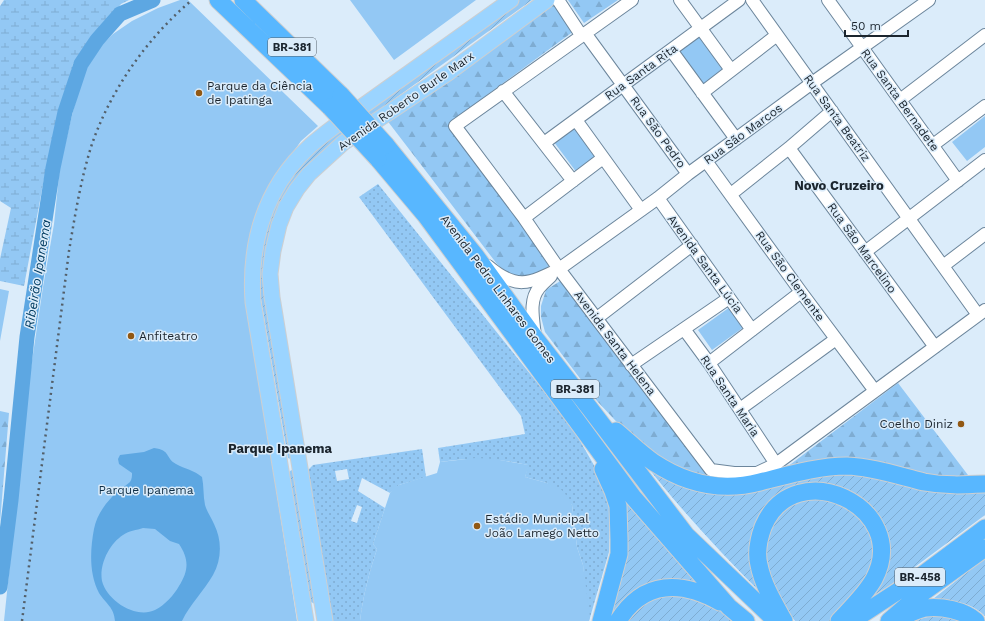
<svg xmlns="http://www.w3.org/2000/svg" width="985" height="621" viewBox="0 0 985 621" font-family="'Work Sans',sans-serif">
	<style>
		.grass { fill: url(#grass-dots); fill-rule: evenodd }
		.forest { fill: url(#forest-firs) }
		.wetland { fill: url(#wetland-marsh) }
		.park { fill: #93c8f4 }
		.garden { fill: url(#garden-furrows) }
		.water { fill: #5da7e2; fill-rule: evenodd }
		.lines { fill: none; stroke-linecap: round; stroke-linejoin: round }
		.river { stroke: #5da7e2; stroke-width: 15 }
		.minor-casing { stroke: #6c869c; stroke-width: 14 }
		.major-casing { stroke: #cdcfd1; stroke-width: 17 }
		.highway-casing { stroke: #cdcfd1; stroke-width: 19 }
		.minor { stroke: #fff; stroke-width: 12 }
		.major { stroke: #9bd4ff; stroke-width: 15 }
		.highway { stroke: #58b7ff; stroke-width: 17 }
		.rail { stroke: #535f69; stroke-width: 2.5; stroke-dasharray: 2 4; stroke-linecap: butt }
		.highway-bridge-casing { stroke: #cdcfd1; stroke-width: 19; stroke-linecap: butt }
		.highway-bridge { stroke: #58b7ff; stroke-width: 17 }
		.poi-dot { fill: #915813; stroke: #dbecfa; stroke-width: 1.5 }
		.labels { text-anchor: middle; stroke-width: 3; stroke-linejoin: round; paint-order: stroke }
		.shield { fill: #dbecfa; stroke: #55616b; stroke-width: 1 }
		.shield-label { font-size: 11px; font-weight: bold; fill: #1b252e }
		.street-label { font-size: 12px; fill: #1b252e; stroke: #dbecfa }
		.poi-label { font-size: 12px; fill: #1b252e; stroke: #dbecfa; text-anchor: start }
		.park-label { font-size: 12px; fill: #0f2f47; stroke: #dbecfa }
		.neighbourhood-label { font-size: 13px; font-weight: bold; fill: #1b252e; stroke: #dbecfa }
		.water-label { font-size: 13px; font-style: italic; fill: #003b61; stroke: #dbecfa }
	</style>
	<defs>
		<pattern id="grass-dots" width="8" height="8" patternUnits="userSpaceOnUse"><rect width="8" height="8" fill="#93c8f4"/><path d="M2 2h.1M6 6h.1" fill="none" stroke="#7eacd2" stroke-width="1.8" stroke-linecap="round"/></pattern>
		<pattern id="forest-firs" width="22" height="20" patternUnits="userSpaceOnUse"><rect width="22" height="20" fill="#93c8f4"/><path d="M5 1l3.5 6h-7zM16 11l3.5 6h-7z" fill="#7eacd2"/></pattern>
		<pattern id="wetland-marsh" width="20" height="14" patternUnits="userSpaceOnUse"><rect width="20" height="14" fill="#93c8f4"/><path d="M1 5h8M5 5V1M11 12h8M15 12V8" fill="none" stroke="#7eacd2"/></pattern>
		<pattern id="garden-furrows" width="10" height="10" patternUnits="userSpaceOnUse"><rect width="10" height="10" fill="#93c8f4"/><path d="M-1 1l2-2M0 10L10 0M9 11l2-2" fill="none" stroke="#7eacd2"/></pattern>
	</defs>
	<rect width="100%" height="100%" fill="#dbecfa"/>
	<!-- grass -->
	<path class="grass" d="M378 184 559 410 572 427 595 467 607 495 610 511 609 552 589 621H588L583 565 577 547 572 505 547 483 525 477 528 465C498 458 471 457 440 462L438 448 525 434 521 416 359 197Z
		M422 449 426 477 399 485 390 493 362 478 358 491 385 508 373 544 377 549C369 573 363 596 360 621H332L307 471 313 465ZM347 469 349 479 337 481 335 471ZM357 505 362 507 357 523 351 521Z"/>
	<!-- forest -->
	<path class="forest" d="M554 0 574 31 449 123 556 261C535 277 519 285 497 264L386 119Z
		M568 0H618L584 23Z
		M565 278 710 475 754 477 787 467 898 383 971 479 704 481 644 451 597 401 545 332 541 317V306L546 290Z
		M0 411 9 413 0 523Z"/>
	<!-- wetland -->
	<path class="wetland" d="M4 0H129L121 4 73 64 44 179 24 286 0 281V259L11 208 0 201V6Z"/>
	<!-- park -->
	<path class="park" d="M180 0H188L318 126 301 141 273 181 252 337 297 621H4L29 381 43 287 54 224 60 166 73 111 84 73 96 50 113 34 132 21 158 8Z
		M350 0H476L394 60Z
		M703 33 729 69 702 88 676 52Z
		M985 116V147L967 161 952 142Z
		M577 125 600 156 577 173 554 142Z
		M0 289 9 291 0 341Z
		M730 307 744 327 712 350 698 330Z
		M476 458 494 459 529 465 525 477 547 483 559 488 564 492 572 505 577 547 583 565 590 617 589 621H360C363 596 369 573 377 549L373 544 390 493 394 488 399 485 437 473 440 462Z"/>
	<!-- garden -->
	<path class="garden" d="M520 0H532L343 136 274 224 291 459 288 458 261 299 260 273 261 248 275 203 300 164 339 130Z
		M642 460 682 484 847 471 985 489V515L889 586 861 603 885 562 850 494 770 505 763 595C720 552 679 508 642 460Z
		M294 469 315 604 311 602 289 473 290 471Z
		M618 490 705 589 683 583 608 621Z
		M803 498 834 499 865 520 875 546 870 577 832 621H795L777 597 765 570 767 530 775 516Z
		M985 558V616C969 601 953 601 933 599Z
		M674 593 714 604 736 621H626L646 601Z
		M936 615 954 616 966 621H911Z"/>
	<!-- water -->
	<path class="water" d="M154 448C171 450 165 458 176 464 185 469 194 470 202 477 204 486 203 496 205 505 207 512 211 517 214 524 222 540 222 559 213 575 204 591 190 604 182 621H115C114 607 106 604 99 593 89 574 90 550 94 529 97 513 108 500 120 489 123 487 127 485 130 482 132 479 132 476 132 473L119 464 118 459 120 455 144 452ZM143 528 155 529 170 541 179 544C189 559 189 570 179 586 174 595 165 605 155 610 136 619 107 601 102 581 99 565 109 544 123 535 128 531 137 530 143 528Z"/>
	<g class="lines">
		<!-- river -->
		<path class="river" d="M0 587 11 500 27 337 53 168 65 112 81 64 97 40 120 14 153 0"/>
		<!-- minor casing -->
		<g class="minor-casing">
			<path id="minor" d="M558 0 581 35
				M632 0 455 126 524 218 559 269 711 470 734 473H757L776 464 985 310
				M680 0 731 70
				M752 0 978 315
				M828 0 958 181
				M585 33 688 174
				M671 50 736 139
				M503 91 573 181
				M702 93 777 35
				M900 100 985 35
				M576 120 641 210
				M544 143 739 0
				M933 145 985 106
				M789 148 935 347
				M706 161 801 292 875 391
				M731 194 789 148 832 111
				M658 198 752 330
				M524 218 603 158
				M865 252 985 160
				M488 266C516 290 529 284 559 269L658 198 688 174 812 83 929 0
				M943 266 985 234
				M597 318 692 245
				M684 329 709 363 776 464
				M535 337C534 322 528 301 539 288 543 283 547 280 551 276
				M709 363 801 292
				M631 365 729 298
				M740 409 836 339"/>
		</g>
		<!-- major casing -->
		<g class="major-casing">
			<path id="major" d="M306 621 253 302C249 242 265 187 311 145 319 138 327 132 335 126L511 0
				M325 621 272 297 270 274 273 251 279 225 286 207 297 189 309 174 343 143 448 73 547 0"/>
		</g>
		<!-- highway casing -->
		<g class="highway-casing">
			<path id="highway" d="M218 0 330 107
				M243 0 341 95
				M386 145 475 255 535 338 591 410 686 535 776 621
				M378 159 426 216 633 497 729 607 746 621
				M616 431C628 441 640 453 653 462 686 484 722 492 760 482 788 475 818 466 847 466 873 467 899 476 924 482 945 486 964 485 985 484
				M899 618C907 615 916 610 925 608 942 606 963 610 976 621
				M601 621 619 554V539L618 506 613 491 603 469
				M618 621C644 579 682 581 720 602
				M784 621C774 603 763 585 759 565 756 553 759 538 763 527 794 452 912 507 874 579 865 595 851 608 839 621
				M852 621 918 578 985 528
				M889 621 918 596 985 548"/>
		</g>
		<!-- minor -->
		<use href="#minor" class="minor"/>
		<!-- major -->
		<use href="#major" class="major"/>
		<!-- highway -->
		<use href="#highway" class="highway"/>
		<!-- rail -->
		<path class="rail" d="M22 621 69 251C75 215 81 178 92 144 111 89 148 37 192 0"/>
		<!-- highway-bridge casing -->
		<g class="highway-bridge-casing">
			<path id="highway-bridge" d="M341 95 386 145
				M330 107 378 159"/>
		</g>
		<!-- highway-bridge -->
		<use href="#highway-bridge" class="highway-bridge"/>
	</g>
	<!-- markers -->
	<g class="poi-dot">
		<circle cx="199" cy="93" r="4"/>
		<circle cx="131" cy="336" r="4"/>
		<circle cx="961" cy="424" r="4"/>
		<circle cx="477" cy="526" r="4"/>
	</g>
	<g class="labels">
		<!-- shield labels -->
		<g class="shield">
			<rect x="268" y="38" width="48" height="18" rx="3"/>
			<rect x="551" y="380" width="48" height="18" rx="3"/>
			<rect x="895" y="568" width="50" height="18" rx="3"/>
		</g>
		<g class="shield-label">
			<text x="292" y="51">BR-381</text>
			<text x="575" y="393">BR-381</text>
			<text x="920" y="581">BR-458</text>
		</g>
		<!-- street labels -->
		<g class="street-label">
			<text transform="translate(641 72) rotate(-36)" y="4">Rua Santa Rita</text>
			<text transform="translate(900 100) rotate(54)" y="4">Rua Santa Bernadete</text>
			<text transform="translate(406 101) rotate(-35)" y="4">Avenida Roberto Burle Marx</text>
			<text transform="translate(837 118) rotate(54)" y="4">Rua Santa Beatriz</text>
			<text transform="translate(658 132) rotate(54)" y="4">Rua São Pedro</text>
			<text transform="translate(743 134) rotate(-36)" y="4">Rua São Marcos</text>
			<text transform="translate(862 248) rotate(54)" y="4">Rua São Marcelino</text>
			<text transform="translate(705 264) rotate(54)" y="4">Avenida Santa Lúcia</text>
			<text transform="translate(790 276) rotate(54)" y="4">Rua São Clemente</text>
			<text transform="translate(498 289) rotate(53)" y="4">Avenida Pedro Linhares Gomes</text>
			<text transform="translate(615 343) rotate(53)" y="4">Avenida Santa Helena</text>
			<text transform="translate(730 396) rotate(56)" y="4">Rua Santa Maria</text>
		</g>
		<!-- poi labels -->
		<g class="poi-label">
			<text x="207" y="90">Parque da Ciência<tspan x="207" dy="14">de Ipatinga</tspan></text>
			<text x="139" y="340">Anfiteatro</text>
			<text x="953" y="428" text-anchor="end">Coelho Diniz</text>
			<text x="485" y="523">Estádio Municipal<tspan x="485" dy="14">João Lamego Netto</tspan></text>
		</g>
		<!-- park labels -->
		<g class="park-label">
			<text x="146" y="494">Parque Ipanema</text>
		</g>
		<!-- neighbourhood labels -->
		<g class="neighbourhood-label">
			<text x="839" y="190">Novo Cruzeiro</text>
			<text x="280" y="453">Parque Ipanema</text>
		</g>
		<!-- water labels -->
		<g class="water-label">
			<text transform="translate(37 274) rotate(-81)" y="5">Ribeirão Ipanema</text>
		</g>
	</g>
	<!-- scale -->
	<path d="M845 30v6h63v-6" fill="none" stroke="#1b252e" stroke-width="2"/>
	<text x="851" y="30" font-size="12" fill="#1b252e" stroke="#dbecfa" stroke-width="3" paint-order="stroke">50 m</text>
</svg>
